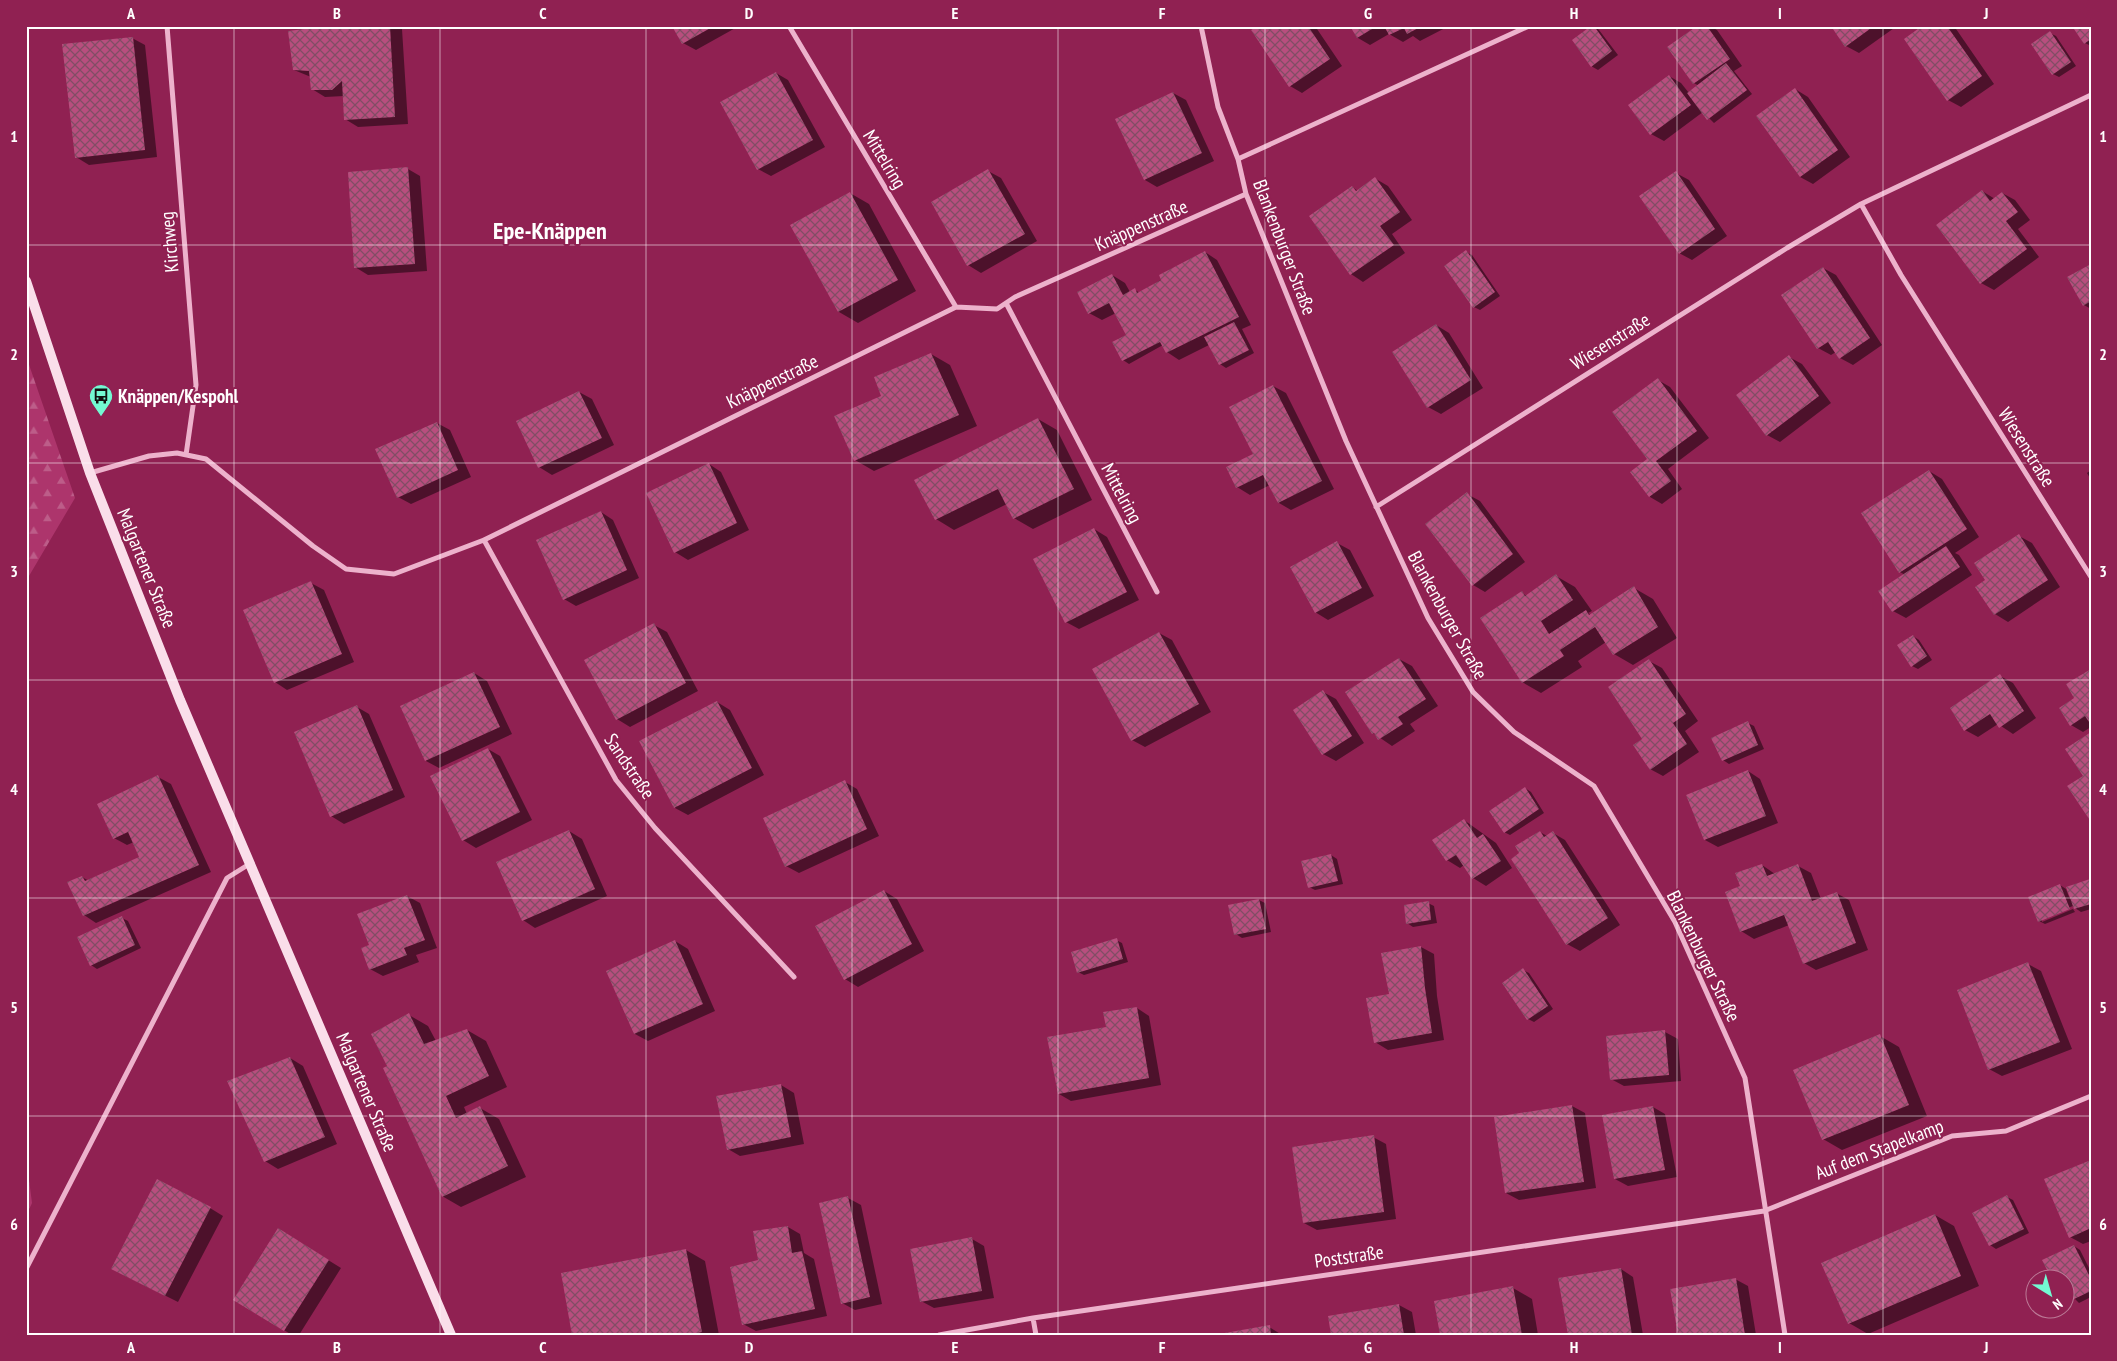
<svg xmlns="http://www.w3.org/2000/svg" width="2117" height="1361" viewBox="0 0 2117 1361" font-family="'PT Sans Narrow',sans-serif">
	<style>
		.forest { fill: url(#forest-firs) }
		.shadow { fill: #0007 }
		.building { fill: url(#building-cross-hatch) }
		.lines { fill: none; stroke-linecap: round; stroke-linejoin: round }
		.street { stroke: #edb2cc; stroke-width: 5 }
		.secondary { stroke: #fadeea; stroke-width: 10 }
		.grid { fill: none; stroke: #fff; stroke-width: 1; stroke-opacity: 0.55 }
		.labels { text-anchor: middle; stroke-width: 4; stroke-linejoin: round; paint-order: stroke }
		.street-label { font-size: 19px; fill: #fff; stroke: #902152 }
		.poi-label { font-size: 19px; font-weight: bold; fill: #fff; stroke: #902152; text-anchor: start }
		.district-label { font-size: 24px; font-weight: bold; fill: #fff; stroke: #902152 }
		.neatline { fill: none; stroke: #fff; stroke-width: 2 }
		.grid-label { font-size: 16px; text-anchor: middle; font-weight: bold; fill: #fff }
	</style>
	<defs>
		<pattern id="forest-firs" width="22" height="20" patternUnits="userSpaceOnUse" patternTransform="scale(1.25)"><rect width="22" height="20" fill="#ad356c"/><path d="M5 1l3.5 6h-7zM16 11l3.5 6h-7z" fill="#bd5d89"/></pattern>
		<pattern id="building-cross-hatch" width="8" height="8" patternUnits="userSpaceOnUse" patternTransform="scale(1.25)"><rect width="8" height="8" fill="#b84e7e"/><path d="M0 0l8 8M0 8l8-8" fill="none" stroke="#824d65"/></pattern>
	</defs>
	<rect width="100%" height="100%" fill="#902152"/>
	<!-- forest -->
	<path class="forest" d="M26 356 75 498 26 581Z
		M26 1157 32 1203 26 1215Z"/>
	<!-- shadow -->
	<path class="shadow" d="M345 26H398L402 29 408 124 358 127 345 119 344 96 325 97 312 89 311 77 294 70Z
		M674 26H739L696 50 683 43Z
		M1260 26H1315L1342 66 1302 93 1290 86Z
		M1351 26H1449L1420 41 1413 36 1403 42 1389 34 1370 45 1358 38Z
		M1594 26 1599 30 1618 55 1598 70 1591 66Z
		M1699 26H1710L1717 30 1742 66 1734 71 1752 94 1714 123 1703 112 1664 141 1651 134 1669 76 1681 83 1689 93 1699 86 1694 83Z
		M1832 26H1897L1859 53 1846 46Z
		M1924 26H1954L1994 84 1961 107 1948 100Z
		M2091 26V46L2085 43Z
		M2050 33 2056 36 2076 66 2059 77 2053 74Z
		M132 38 145 45 157 157 89 165 76 157Z
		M776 73 788 80 825 147 771 176 758 169Z
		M1795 89 1808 97 1850 157 1813 184 1800 177Z
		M1173 93 1186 100 1214 161 1157 187 1145 180Z
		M408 169 420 176 427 271 368 275 355 267Z
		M988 171 1001 178 1037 241 981 273 968 265 933 202Z
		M1676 173 1689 180 1727 236 1692 260 1679 253Z
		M1376 179 1388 186 1412 220 1392 234 1405 253 1363 282 1351 274 1352 187 1358 191Z
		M1982 191 1995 199 2002 193 2015 200 2030 220 2018 229 2039 257 1994 290 1981 283Z
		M850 193 869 204 916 291 858 323 839 312 792 225Z
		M1205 252 1217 260 1251 325 1242 329 1254 353 1226 368 1220 364 1209 345 1179 360 1167 352 1163 345 1129 364 1123 360 1127 335 1116 313 1102 320 1089 313 1112 275 1125 283 1130 292 1135 290 1140 293Z
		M1466 252 1472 255 1500 296 1480 310 1474 307Z
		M2091 266V309L2084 305Z
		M1823 268 1836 275 1882 345 1853 365 1840 358 1836 352 1831 355 1818 348Z
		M1436 325 1449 333 1483 388 1441 414 1428 407Z
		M931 354 950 365 977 426 874 471 855 460 883 396Z
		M1789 357 1802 364 1831 403 1780 442 1767 435Z
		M1658 380 1670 387 1709 438 1668 469 1682 489 1662 504 1650 497 1649 459Z
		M1273 386 1286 393 1334 489 1291 510 1279 503 1270 485 1250 495 1237 487 1255 454Z
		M579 392 592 399 614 445 552 475 539 467Z
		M1038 419 1057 430 1092 500 1033 529 1014 518 1007 504 954 530 936 519Z
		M437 423 450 430 471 477 411 504 398 497Z
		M709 464 721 472 749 530 688 560 675 552Z
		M2091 470V480L2087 473Z
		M1929 471 1942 479 1979 537 1955 553 1959 555 1972 575 1906 618 1893 611 1905 575 1900 572 1863 514Z
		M1467 494 1480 501 1525 562 1485 592 1473 585Z
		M601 512 613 520 639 578 576 606 564 599Z
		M1094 529 1107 537 1139 600 1079 629 1066 622Z
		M2019 536 2032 543 2060 587 2008 622 1995 614 1987 580Z
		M1337 543 1350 550 1374 596 1328 620 1315 612Z
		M1556 576 1575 587 1592 611 1588 613 1591 615 1634 588 1653 599 1677 638 1633 665 1614 654 1606 642 1578 661 1582 667 1541 693 1522 682V593L1527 596Z
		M311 583 324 590 354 662 287 690 275 682Z
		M654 625 667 632 698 691 630 727 617 719 586 660Z
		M1159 633 1172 640 1211 712 1145 747 1132 740Z
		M1913 636 1919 640 1932 660 1918 669 1912 666Z
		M1399 659 1412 666 1438 706 1410 724 1415 731 1392 746 1373 733Z
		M1649 661 1662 668 1698 721 1685 731 1699 752 1663 776 1650 769 1644 739Z
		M2091 670V727L2083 732 2071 725 2076 698Z
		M474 673 487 681 512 734 439 768 426 761 402 707Z
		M2000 676 2013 683 2036 718 2013 734 1998 724 1978 737 1965 730Z
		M1323 692 1336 699 1364 743 1336 761 1323 754Z
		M717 702 730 710 764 775 688 815 675 808 641 742Z
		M357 707 369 714 405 797 344 824 331 816Z
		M1748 723 1754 726 1764 749 1729 764 1723 760Z
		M488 749 500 756 532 820 476 848 463 840Z
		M1748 771 1760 779 1778 823 1718 847 1705 840Z
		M158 777 171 784 211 872 96 923 84 915 82 877 89 881 140 857 134 842 127 845 114 838Z
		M845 782 857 789 879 836 799 873 786 866Z
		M1525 788 1531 792 1544 813 1510 835 1504 832Z
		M1464 820 1496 843 1512 868 1486 886 1473 878 1464 865 1460 868 1447 860 1434 841Z
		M569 831 582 839 607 896 535 928 523 920Z
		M1540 832 1547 836 1553 833 1565 840 1620 925 1580 951 1567 944 1521 853Z
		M1331 855 1337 859 1343 884 1315 890 1309 887Z
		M1762 865 1775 874 1798 866 1811 873 1821 899 1836 893 1849 900 1868 950 1816 970 1804 963 1789 925 1754 939 1741 931Z
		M2091 880V909L2081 912 2075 908V905L2042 919V922L2073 909 2075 912 2045 924 2039 921 2060 885 2066 889 2069 897 2071 896 2068 888Z
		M884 891 897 899 924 951 858 987 845 979Z
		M407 896 420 903 437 948 416 955 419 962 383 976 370 969 371 946Z
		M1259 900 1265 903 1271 932 1242 938 1236 934Z
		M1428 903 1434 906 1437 923 1413 927 1407 923Z
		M122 918 128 921 141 948 97 969 91 965Z
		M1116 940 1122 943 1128 962 1084 975 1078 972Z
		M675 941 688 949 715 1011 648 1041 635 1034 608 971Z
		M1421 947 1434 954 1437 996 1444 1040 1388 1050 1375 1042Z
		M2028 964 2041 971 2072 1049 2002 1076 1989 1069Z
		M1523 970 1529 973 1553 1009 1534 1022 1528 1019Z
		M1137 1008 1149 1016 1161 1085 1071 1101 1059 1094 1107 1028Z
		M409 1015 428 1026 436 1041 467 1030 486 1041 507 1087 464 1107 467 1114 480 1108 499 1119 526 1177 461 1207 442 1196Z
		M1665 1032 1678 1039 1681 1081 1624 1086 1611 1079Z
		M1880 1036 1899 1047 1927 1116 1842 1150 1823 1139Z
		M290 1058 303 1066 337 1144 278 1169 265 1161Z
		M781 1085 794 1093 804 1144 740 1156 728 1149 718 1097Z
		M1572 1106 1585 1113 1596 1188 1519 1200 1506 1193Z
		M1653 1107 1665 1114 1677 1177 1628 1186 1615 1179Z
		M1373 1137 1386 1144 1396 1219 1317 1230 1304 1223Z
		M2091 1161V1241L2083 1244 2070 1237Z
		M2007 1197 2013 1200 2029 1233 1996 1249 1990 1245Z
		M848 1198 861 1205 882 1304 855 1310 842 1303Z
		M210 1208 223 1216 178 1302 126 1276Z
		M1935 1215 1954 1226 1979 1286 1868 1334 1849 1323Z
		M788 1227 800 1234 804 1253 814 1259 827 1316 756 1331 743 1324 760 1261Z
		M291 1237 341 1268 299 1335H292L235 1300Z
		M972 1239 984 1246 994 1298 934 1308 921 1301Z
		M2074 1246 2080 1250 2091 1272V1297L2079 1303 2071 1295 2064 1296V1278H2053L2044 1261Z
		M686 1250 705 1261 719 1335H574Z
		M1621 1269 1633 1277 1643 1335H1569Z
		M1735 1279 1748 1286 1756 1335H1679Z
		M1513 1288 1532 1299 1538 1335H1442Z
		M1399 1305 1412 1312 1416 1335H1332Z
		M1269 1327 1282 1335H1220Z"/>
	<!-- building -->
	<path class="building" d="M329 26H390L395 117 344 120 342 81 332 90H311L309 71 293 70 288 31Z
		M672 26H714L682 44Z
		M1258 26H1308L1330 59 1289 87 1251 30Z
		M1350 26H1377L1357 38Z
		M1384 26H1422L1407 34 1404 28 1389 35Z
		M1591 26H1594L1612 51 1591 67 1572 40Z
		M1697 26H1707L1730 59 1693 84 1667 47Z
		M1831 26H1874L1845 47Z
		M1922 26H1947L1982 76 1947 101 1904 39Z
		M2072 26H2091V39L2084 44Z
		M2050 31 2071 62 2052 75 2031 44Z
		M133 37 145 150 75 158 62 44Z
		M1726 63 1747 90 1707 120 1687 93Z
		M776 72 813 140 757 170 720 102Z
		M1669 75 1691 105 1650 135 1628 105Z
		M1795 88 1838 150 1800 177 1756 116Z
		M1173 92 1202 153 1144 180 1115 119Z
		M408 167 415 264 354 268 348 172Z
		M988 169 1025 234 967 266 931 202Z
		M1676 171 1715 229 1679 254 1639 196Z
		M1375 177 1400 212 1380 226 1394 245 1350 275 1309 216 1352 186 1356 191Z
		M1982 190 1990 201 2002 192 2018 212 2006 221 2027 249 1980 284 1936 225Z
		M850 192 898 280 838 312 790 225Z
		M1466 250 1495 292 1473 308 1444 266Z
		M1205 251 1239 317 1166 353 1160 342 1122 361 1112 342 1126 335 1109 303 1088 314 1077 292 1112 274 1123 295 1135 288 1137 293 1161 280 1159 275Z
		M2091 264V301L2083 306 2067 277Z
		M1823 267 1870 338 1839 359 1828 342 1817 349 1781 295Z
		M1234 322 1249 350 1219 365 1204 337Z
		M1436 324 1471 380 1427 408 1392 352Z
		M931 353 959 415 854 461 834 416 881 396 874 377Z
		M1789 355 1819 396 1766 436 1736 395Z
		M1658 378 1697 431 1656 461 1671 481 1649 497 1630 472 1647 459 1612 412Z
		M1273 385 1322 481 1278 503 1263 475 1236 488 1226 467 1253 454 1229 407Z
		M579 391 602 438 538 468 516 421Z
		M1038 418 1074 489 1013 519 998 489 935 520 914 480Z
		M437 422 458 470 397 498 375 449Z
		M709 463 737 523 674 553 646 493Z
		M1929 470 1967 529 1899 573 1861 513Z
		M1467 492 1513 554 1472 586 1425 524Z
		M601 511 627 570 563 600 536 540Z
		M1094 528 1127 592 1065 623 1033 559Z
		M2019 534 2048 580 1994 615 1975 587 1985 580 1974 563Z
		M1337 541 1362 588 1315 613 1290 567Z
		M1946 546 1960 567 1892 612 1878 591Z
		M1556 574 1573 600 1541 621 1549 634 1586 610 1589 615 1634 586 1658 627 1613 655 1595 627 1560 650 1564 656 1522 683 1480 618 1522 591 1525 596Z
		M311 581 342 654 274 683 243 610Z
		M654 623 686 683 616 720 584 660Z
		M1159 632 1199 704 1131 741 1092 669Z
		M1913 635 1927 656 1911 667 1897 645Z
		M1399 658 1426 699 1398 717 1403 724 1378 740 1374 733 1372 734 1345 692Z
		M1649 659 1686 714 1673 723 1687 744 1650 770 1633 745 1642 739 1608 687Z
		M2091 669V725L2085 716 2070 726 2059 708 2074 698 2066 684Z
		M474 672 500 727 425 761 400 706Z
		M2000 674 2024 711 1999 728 1990 714 1964 731 1950 708Z
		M1323 690 1352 736 1322 755 1293 710Z
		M717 701 752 768 674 808 639 741Z
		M357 705 393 790 330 817 294 732Z
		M1748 721 1758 745 1722 761 1711 738Z
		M2091 732V822L2067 786 2083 776 2065 749Z
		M488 748 520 812 462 841 430 776Z
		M1748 770 1766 816 1704 840 1686 795Z
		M158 775 199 865 83 916 67 882 82 876 85 881 139 857 128 832 113 839 97 804Z
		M845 780 867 829 785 867 763 818Z
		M1525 787 1539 809 1504 833 1489 811Z
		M1464 819 1477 838 1483 834 1501 861 1472 879 1456 855 1446 861 1432 840Z
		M569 830 595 889 522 921 496 862Z
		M1540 831 1544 837 1553 831 1608 918 1566 945 1511 859 1519 853 1515 846Z
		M1331 854 1338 881 1308 888 1301 861Z
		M1762 864 1767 876 1798 864 1812 901 1837 892 1856 943 1803 964 1784 915 1740 932 1725 892 1740 886 1735 873Z
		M2090 879 2091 904 2074 909 2066 887Z
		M2060 884 2070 909 2038 922 2028 897Z
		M884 890 912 944 844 980 815 926Z
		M407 895 425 940 404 948 407 955 369 970 361 948 369 945 357 914Z
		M1259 899 1266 929 1234 935 1228 905Z
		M1429 901 1431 920 1406 924 1404 905Z
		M122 916 135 945 90 966 77 937Z
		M1117 938 1123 959 1077 973 1071 952Z
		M675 940 703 1004 634 1034 606 971Z
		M1421 946 1425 988 1432 1033 1374 1043 1366 998 1389 994 1381 953Z
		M2028 962 2060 1042 1988 1070 1957 990Z
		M1523 968 1548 1006 1527 1020 1502 983Z
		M1137 1007 1149 1078 1058 1094 1047 1037 1106 1027 1103 1012Z
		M409 1013 424 1044 467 1029 489 1076 446 1096 456 1118 480 1106 508 1166 442 1197 383 1068 387 1066 371 1034Z
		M1665 1030 1669 1075 1610 1080 1606 1036Z
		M1880 1034 1909 1105 1822 1140 1793 1070Z
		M290 1057 325 1137 264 1162 227 1081Z
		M781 1084 791 1137 727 1150 716 1096Z
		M1572 1105 1584 1182 1505 1193 1494 1117Z
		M1653 1106 1665 1170 1614 1179 1602 1115Z
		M1374 1135 1384 1212 1303 1223 1292 1147Z
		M2091 1160V1228L2069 1238 2044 1179Z
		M157 1179 211 1207 165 1296 111 1269Z
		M2007 1195 2024 1229 1989 1246 1972 1213Z
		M848 1196 870 1297 841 1304 819 1203Z
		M1935 1214 1961 1276 1848 1324 1821 1263Z
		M788 1226 792 1253 802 1251 815 1309 742 1325 730 1267 758 1260 753 1231Z
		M278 1228 329 1260 284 1331 233 1300Z
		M972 1237 982 1291 920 1302 910 1249Z
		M2074 1245 2091 1279V1291L2072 1300 2067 1291 2064 1292V1278H2051L2042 1260Z
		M686 1249 702 1332 689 1335H572L561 1273Z
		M1621 1268 1632 1335H1568L1558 1278Z
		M1736 1278 1745 1335H1678L1670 1289Z
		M1513 1286 1522 1335H1440L1434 1301Z
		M1399 1304 1404 1335H1331L1328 1316Z
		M1270 1325 1271 1335H1219V1334Z"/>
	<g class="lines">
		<!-- street -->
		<path class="street" d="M167 26 196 385 186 455
			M789 26 956 307
			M1201 26 1218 107 1238 159 1246 194 1346 441 1428 618 1473 692 1514 732 1594 786 1675 922 1745 1078 1785 1335
			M1238 159 1529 26
			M1861 204 1901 275 2091 577
			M1006 303 1157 592
			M90 473 149 456 177 453 206 459 313 546 346 569 394 574 484 540 956 307 997 309 1015 297 1246 194
			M1376 507 1787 248 1861 204 2091 95
			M484 540 616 780 655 828 794 977
			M26 1269 227 878 251 863
			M1033 1318 1036 1335
			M939 1335 1033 1318 1764 1211 1952 1136 2006 1131 2091 1096"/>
		<!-- secondary -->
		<path class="secondary" d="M26 281 90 473 180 700 451 1335"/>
	</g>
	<!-- grid -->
	<path class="grid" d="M234 26V1335M440 26V1335M646 26V1335M852 26V1335M1058 26V1335M1265 26V1335M1471 26V1335M1677 26V1335M1883 26V1335M26 245H2091M26 463H2091M26 680H2091M26 898H2091M26 1116H2091"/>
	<!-- icons -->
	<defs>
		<g id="bus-pin" transform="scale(1.25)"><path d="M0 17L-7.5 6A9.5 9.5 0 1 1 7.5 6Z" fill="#73f9d2" stroke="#902152"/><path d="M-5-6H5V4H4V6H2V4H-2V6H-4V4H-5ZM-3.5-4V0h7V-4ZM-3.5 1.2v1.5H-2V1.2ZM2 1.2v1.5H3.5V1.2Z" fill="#111"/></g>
	</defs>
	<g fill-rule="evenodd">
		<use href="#bus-pin" x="101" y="396"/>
	</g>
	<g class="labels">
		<!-- street labels -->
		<g class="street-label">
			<text transform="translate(885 159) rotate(59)" y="7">Mittelring</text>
			<text transform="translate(1141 225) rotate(-24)" y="7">Knäppenstraße</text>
			<text transform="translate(169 242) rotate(-95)" y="7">Kirchweg</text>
			<text transform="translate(1285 247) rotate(69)" y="7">Blankenburger Straße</text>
			<text transform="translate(1610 341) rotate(-32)" y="7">Wiesenstraße</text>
			<text transform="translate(772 381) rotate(-26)" y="7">Knäppenstraße</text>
			<text transform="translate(2027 447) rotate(58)" y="7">Wiesenstraße</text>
			<text transform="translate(1122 493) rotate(62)" y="7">Mittelring</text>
			<text transform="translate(147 568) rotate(68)" y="7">Malgartener Straße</text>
			<text transform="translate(1448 615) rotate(61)" y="7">Blankenburger Straße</text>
			<text transform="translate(630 766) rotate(56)" y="7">Sandstraße</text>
			<text transform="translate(1704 956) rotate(64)" y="7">Blankenburger Straße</text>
			<text transform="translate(367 1092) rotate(67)" y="7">Malgartener Straße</text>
			<text transform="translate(1879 1149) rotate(-21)" y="7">Auf dem Stapelkamp</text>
			<text transform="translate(1349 1256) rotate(-8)" y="7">Poststraße</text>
		</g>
		<!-- poi labels -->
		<g class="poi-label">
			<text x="118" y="403">Knäppen/Kespohl</text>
		</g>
		<!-- district labels -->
		<g class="district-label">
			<text x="550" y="239">Epe-Knäppen</text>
		</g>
	</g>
	<!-- border -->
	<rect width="2117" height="1361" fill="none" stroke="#902152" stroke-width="55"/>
	<!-- north arrow -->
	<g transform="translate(2050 1294) rotate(143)"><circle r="24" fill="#902152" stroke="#bc7a97"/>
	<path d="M0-4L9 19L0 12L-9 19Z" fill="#73f9d2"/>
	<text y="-8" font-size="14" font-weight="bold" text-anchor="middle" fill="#ffffff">N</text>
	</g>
	<rect x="28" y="28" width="2062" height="1306" class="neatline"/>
	<g class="grid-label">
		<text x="131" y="19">A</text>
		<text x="337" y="19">B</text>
		<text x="543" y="19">C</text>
		<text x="749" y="19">D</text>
		<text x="955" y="19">E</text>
		<text x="1162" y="19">F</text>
		<text x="1368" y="19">G</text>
		<text x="1574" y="19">H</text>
		<text x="1780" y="19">I</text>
		<text x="1986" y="19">J</text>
		<text x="14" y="142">1</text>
		<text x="2103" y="142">1</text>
		<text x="14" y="360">2</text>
		<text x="2103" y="360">2</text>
		<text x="14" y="577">3</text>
		<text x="2103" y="577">3</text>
		<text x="14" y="795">4</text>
		<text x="2103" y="795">4</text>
		<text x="14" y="1013">5</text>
		<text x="2103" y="1013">5</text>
		<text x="14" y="1230">6</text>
		<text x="2103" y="1230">6</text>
		<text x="131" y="1353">A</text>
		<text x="337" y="1353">B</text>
		<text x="543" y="1353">C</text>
		<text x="749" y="1353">D</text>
		<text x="955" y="1353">E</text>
		<text x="1162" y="1353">F</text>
		<text x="1368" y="1353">G</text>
		<text x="1574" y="1353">H</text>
		<text x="1780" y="1353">I</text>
		<text x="1986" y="1353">J</text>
	</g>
</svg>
